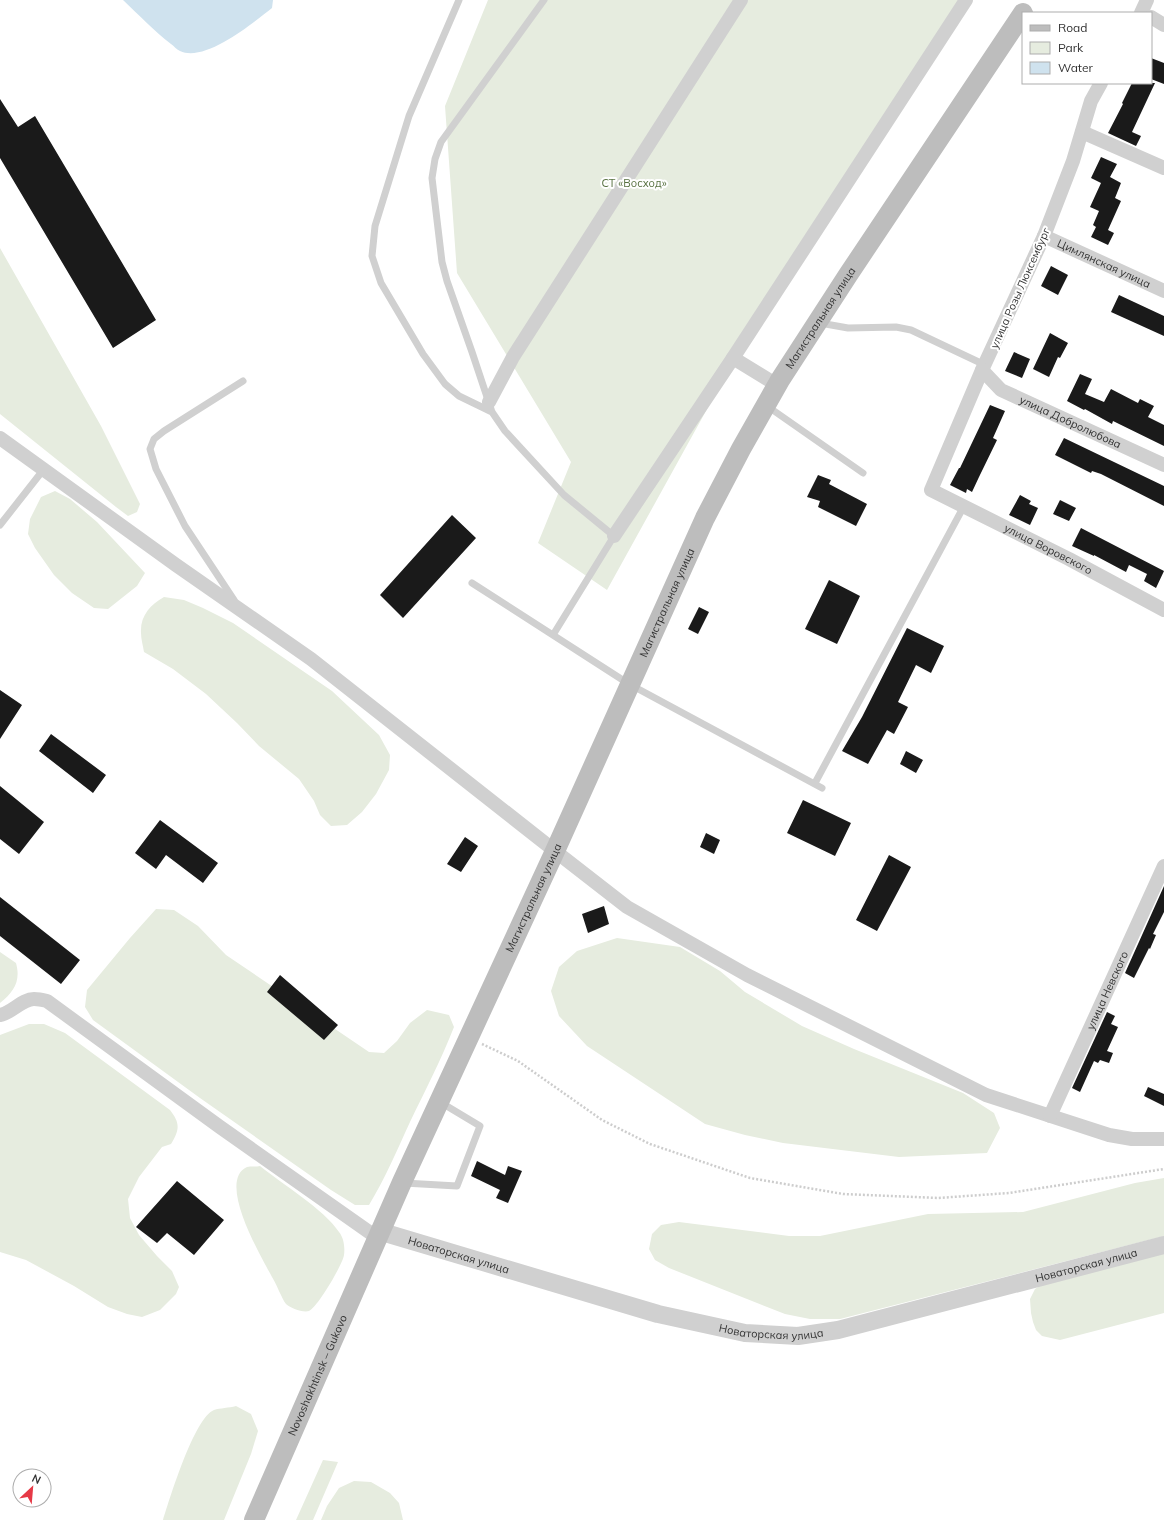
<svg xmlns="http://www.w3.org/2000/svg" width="1164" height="1520" viewBox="0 0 1164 1520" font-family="Mulish,sans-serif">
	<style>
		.green { fill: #e6ecdf }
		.water { fill: #cfe2ee }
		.building { fill: #1a1a1a }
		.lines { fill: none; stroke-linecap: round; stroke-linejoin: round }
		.path { stroke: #cdcdcd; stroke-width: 2.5; stroke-dasharray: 2 2; stroke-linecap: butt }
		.service { stroke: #d0d0d0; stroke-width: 7 }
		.minor { stroke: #d0d0d0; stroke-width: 14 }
		.tertiary { stroke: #d0d0d0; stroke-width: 18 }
		.secondary { stroke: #bdbdbd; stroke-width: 20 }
		.labels { text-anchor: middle; stroke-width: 4; stroke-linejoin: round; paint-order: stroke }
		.park-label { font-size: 11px; fill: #56703f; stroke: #fff }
		.street-label { font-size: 11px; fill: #333; stroke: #fff }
	</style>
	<rect width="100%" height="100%" fill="#fff"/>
	<!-- green -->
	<path class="green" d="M488 0H972L727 373 607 590 538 543 571 462 457 273 445 106Z
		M0 248 101 426 140 504 137 512 128 516 116 507 0 414Z
		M55 491 70 499 97 522 145 573 137 586 108 609 94 608 72 593 54 575 35 548 28 534 30 519 41 497Z
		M164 597 184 600 203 608 233 623 332 691 379 735 390 755 389 770 376 794 362 812 347 825 331 826 320 815 314 801 299 779 259 746 237 723 206 694 173 669 144 652C143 646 141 639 141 633 140 616 150 605 164 597Z
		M156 909 174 910 198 926 226 955 369 1052 384 1053 397 1041 410 1023 427 1010 449 1015 454 1027C441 1060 425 1091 410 1122 397 1150 385 1179 369 1205H355L331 1190 200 1098 93 1020 85 1007 87 990 130 938Z
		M617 938 680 947 720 971 745 992 802 1026 854 1049 963 1093 994 1113 1000 1128 987 1153 899 1157 783 1143 745 1135 705 1124 587 1046 559 1016 551 991 559 967 577 951Z
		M0 952 16 963C21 981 14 992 0 1003Z
		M29 1024H44L65 1033 170 1110C180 1123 180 1129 171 1144L162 1147 139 1177 128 1199 130 1218 139 1235 157 1256 172 1271 179 1287 176 1294 160 1310 142 1317 127 1314 108 1307 74 1286 26 1260 0 1252V1035Z
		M260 1166C282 1184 324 1209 339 1232 344 1238 345 1248 344 1255 343 1264 317 1308 309 1311 303 1313 290 1308 286 1304 282 1299 276 1283 272 1277 262 1258 216 1181 247 1167 251 1166 256 1167 260 1166Z
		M1164 1178V1236L840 1319H810L785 1314 669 1268 655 1260 649 1249 652 1234 661 1225 679 1222 789 1236H820L928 1214 1023 1212 1135 1183Z
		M1164 1252V1313L1060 1340 1042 1336 1036 1330 1033 1322 1031 1313 1030 1299 1035 1289 1044 1283Z
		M236 1406 251 1414 258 1431 251 1454 224 1520H163C170 1498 194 1418 214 1410 220 1408 229 1408 236 1406Z
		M323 1460 338 1462 313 1520H296Z
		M354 1481 371 1482 390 1493 399 1503 403 1520H321L327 1506 339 1488Z"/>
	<!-- water -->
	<path class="water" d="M123 0H273L272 8C253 23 205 63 180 51 177 50 174 46 171 44 154 31 139 15 123 0Z"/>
	<!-- building -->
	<path class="building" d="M1151 58 1164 63V84L1151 79Z
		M1132 83H1155L1132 132 1141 136 1136 146 1108 133 1123 104 1122 103Z
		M0 99 18 127 35 116 156 320 113 348 0 158Z
		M1101 157 1117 164 1110 177 1121 183 1115 198 1121 201 1108 230 1114 233 1108 245 1091 237 1096 227 1093 225 1099 211 1090 207 1101 183 1091 178Z
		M1051 266 1068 275 1058 295 1041 286Z
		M1119 295 1164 316V336L1111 312Z
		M1050 333 1068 343 1060 358 1058 357 1049 377 1033 369Z
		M1014 352 1030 359 1022 378 1005 371Z
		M1080 374 1092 379 1085 394 1104 402 1111 389 1138 403 1140 399 1154 406 1148 417 1164 425V446L1113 421 1112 424 1085 409 1084 410 1067 401Z
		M990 405 1005 411 993 438 997 440 979 477 972 492 967 489 966 493 950 485 959 468H960Z
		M1064 438 1164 486V506L1101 474 1092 471 1091 473 1055 455Z
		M818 475 831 480 829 484 867 504 856 526 818 507 820 501 807 497Z
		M1020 495 1031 501 1029 504 1038 508 1030 525 1009 515Z
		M1060 500 1076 508 1069 521 1053 514Z
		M452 515 476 538 403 618 380 595Z
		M1081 528 1164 571 1156 588 1144 581 1147 574 1129 565 1126 572 1094 555V556L1072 546Z
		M829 580 860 596 837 644 805 629Z
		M699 607 709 612 698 634 688 629Z
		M907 628 944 646 931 673 916 665 898 702 908 707 894 734 887 730 868 764 842 751 862 717Z
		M0 690 22 705 0 739Z
		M51 734 106 775 93 793 39 751Z
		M906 751 923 760 916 773 900 764Z
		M0 786 44 822 19 854 0 839Z
		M803 800 851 823 835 856 787 833Z
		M160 820 218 863 203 883 166 855 156 869 135 853Z
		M706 833 720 840 714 854 700 847Z
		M465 837 478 846 461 872 447 864Z
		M889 855 911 867 877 931 856 920Z
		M1164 886V912L1153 934 1156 935 1150 949 1149 948 1134 978 1125 973Z
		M0 897 80 960 61 984 0 936Z
		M604 906 609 924 588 933 582 914Z
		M280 975 338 1025 324 1040 267 992Z
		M1107 1012 1115 1016 1111 1024 1118 1027 1107 1051 1113 1053 1109 1063 1100 1060 1098 1063 1094 1061 1080 1092 1072 1088Z
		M1148 1087 1164 1094V1106L1144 1096Z
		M477 1161 505 1175 508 1166 522 1171 508 1203 496 1198 500 1190 471 1176Z
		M177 1181 224 1220 194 1255 167 1233 157 1243 136 1227Z"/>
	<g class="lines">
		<!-- path -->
		<path class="path" d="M482 1044 518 1061 602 1120 650 1144 750 1178 843 1194 938 1198 1009 1193 1164 1169"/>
		<!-- service -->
		<path class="service" d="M459 0 409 116 375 226 372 256 381 283 423 354 445 384 459 396 492 412
			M544 0 441 142 435 159 432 178 442 262 447 281 472 352 492 412 505 431 564 495 614 536 553 635
			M820 323 848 328 896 327 911 330 985 365
			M767 406 863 473
			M0 525 44 469
			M472 583 629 684 822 788
			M234 600 185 526 156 469 150 449 154 439 164 431 243 381
			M815 783 964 506
			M404 1183 457 1186 480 1126 440 1102"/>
		<!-- minor -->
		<g class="minor">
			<path d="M1141 13 1147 0"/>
			<path d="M1151 17 1164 25"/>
			<path id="s1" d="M1101 83 1091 101 1073 161 1044 236 982 370 931 490 1069 559 1164 610"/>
			<path d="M1082 132 1164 168"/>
			<path id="s2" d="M1044 236 1164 291"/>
			<path d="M733 358 777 385"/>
			<path id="s3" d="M982 370 1001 390 1164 465"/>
			<path d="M489 402 513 357 741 0"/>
			<path d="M0 438 176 565 311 659 555 851 627 907 747 975 986 1095 1109 1135 1132 1139H1164"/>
			<path d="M614 536 733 358 966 0"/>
			<path d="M0 1015C12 1013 22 999 34 999 38 999 43 1000 47 1001L220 1127 379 1239"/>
			<path id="s4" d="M1050 1116 1164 866"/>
		</g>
		<!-- tertiary -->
		<path class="tertiary" id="s5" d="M382 1232 658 1314 745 1333 798 1336 838 1330 1164 1245"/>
		<!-- secondary -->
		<path class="secondary" id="s6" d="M254 1520 402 1182 555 851 705 518 741 449 780 380 848 275 1023 13"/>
	</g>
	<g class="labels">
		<!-- park labels -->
		<g class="park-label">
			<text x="634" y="187">СТ «Восход»</text>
		</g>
		<!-- street labels -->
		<g class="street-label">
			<text dy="4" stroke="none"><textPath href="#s2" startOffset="66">Цимлянская улица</textPath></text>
			<text transform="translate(1020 288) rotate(-66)" y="4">улица Розы Люксембург</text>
			<text dy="4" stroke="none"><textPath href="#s6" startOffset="1330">Магистральная улица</textPath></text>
			<text dy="4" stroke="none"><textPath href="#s3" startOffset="104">улица Добролюбова</textPath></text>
			<text dy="4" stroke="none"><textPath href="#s1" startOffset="573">улица Воровского</textPath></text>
			<text dy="4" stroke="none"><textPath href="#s6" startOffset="1006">Магистральная улица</textPath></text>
			<text dy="4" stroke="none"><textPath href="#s6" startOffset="682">Магистральная улица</textPath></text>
			<text dy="4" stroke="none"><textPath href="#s4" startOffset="138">улица Невского</textPath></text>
			<text dy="4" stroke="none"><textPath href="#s5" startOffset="80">Новаторская улица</textPath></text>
			<text dy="4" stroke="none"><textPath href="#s5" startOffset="727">Новаторская улица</textPath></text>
			<text dy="4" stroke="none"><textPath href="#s5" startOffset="403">Новаторская улица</textPath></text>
			<text dy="4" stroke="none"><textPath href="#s6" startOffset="158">Novoshakhtinsk – Gukovo</textPath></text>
		</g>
	</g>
	<!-- legend -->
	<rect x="1022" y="12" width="130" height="72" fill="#ffffff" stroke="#adadad"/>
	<rect x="1030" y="25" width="20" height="6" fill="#bdbdbd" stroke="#adadad"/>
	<text x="1058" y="32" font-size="12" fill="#333333">Road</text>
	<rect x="1030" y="42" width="20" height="12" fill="#e6ecdf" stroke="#adadad"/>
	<text x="1058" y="52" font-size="12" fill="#333333">Park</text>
	<rect x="1030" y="62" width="20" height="12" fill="#cfe2ee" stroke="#adadad"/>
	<text x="1058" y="72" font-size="12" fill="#333333">Water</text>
	<!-- north arrow -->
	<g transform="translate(32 1488) rotate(26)"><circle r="19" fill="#ffffff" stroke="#adadad"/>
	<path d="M0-3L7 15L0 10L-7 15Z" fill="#e63946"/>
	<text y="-6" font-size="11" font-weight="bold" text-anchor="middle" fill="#333333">N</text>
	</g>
</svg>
